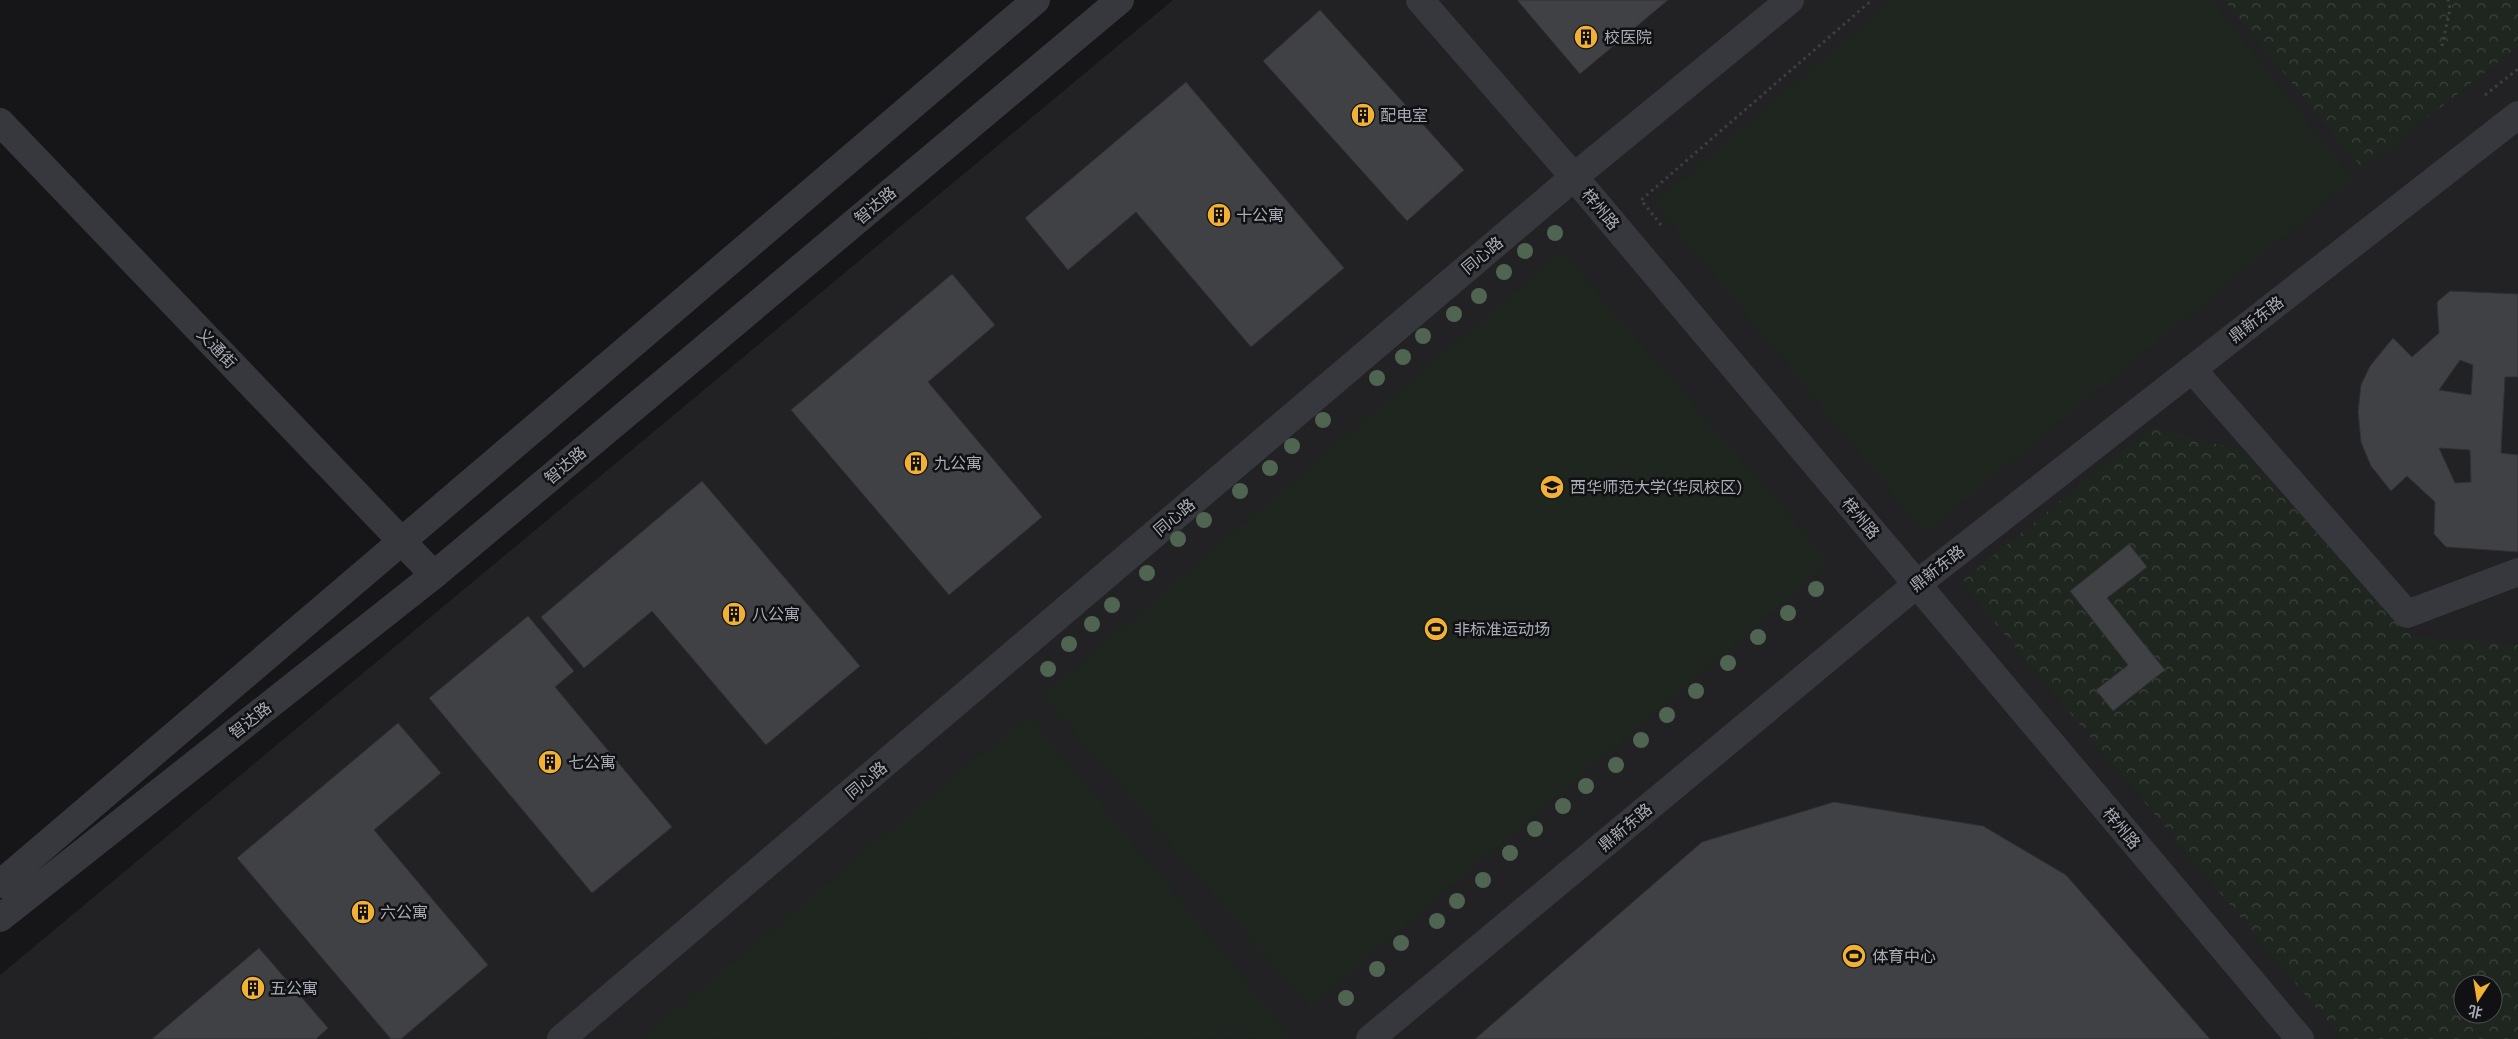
<svg xmlns="http://www.w3.org/2000/svg" width="2518" height="1039" viewBox="0 0 2518 1039" font-family="'DM Sans','Noto Sans SC',sans-serif">
	<style>
		.built { fill: #222225; fill-rule: evenodd }
		.green { fill: #1e261f }
		.forest { fill: url(#forest-crowns); fill-rule: evenodd }
		.building { fill: #404145; stroke: #303034; fill-rule: evenodd }
		.lines { fill: none; stroke-linecap: round; stroke-linejoin: round }
		.path { stroke: #3d3f44; stroke-width: 3; stroke-dasharray: 2.5 4; stroke-linecap: butt }
		.minor { stroke: #37383d; stroke-width: 28 }
		.tertiary { stroke: #37383d; stroke-width: 28 }
		.tree { fill: #506452 }
		.labels { text-anchor: middle; stroke-width: 5; stroke-linejoin: round; paint-order: stroke }
		.poi-label { font-size: 16px; fill: #a8adb8; stroke: #111113; text-anchor: start }
		.street-label { font-size: 16px; fill: #a8adb8; stroke: #111113 }
	</style>
	<defs>
		<pattern id="forest-crowns" width="20" height="18" patternUnits="userSpaceOnUse" patternTransform="scale(1.25)"><rect width="20" height="18" fill="#1e261f"/><path d="M2 6a3 3 0 1 1 6 0M12 15a3 3 0 1 1 6 0" fill="none" stroke="#3c433d"/></pattern>
	</defs>
	<rect width="100%" height="100%" fill="#161618"/>
	<!-- built -->
	<path class="built" d="M1173 0H2518V1039H0V975ZM2463 984H2493V1014H2463Z"/>
	<!-- green -->
	<path class="green" d="M1893 0H2211L2353 180 1925 533 1655 203Z
		M1562 252 1830 563 1310 1007 1043 695Z
		M1028 715 1292 1038 642 1039Z"/>
	<!-- forest -->
	<path class="forest" d="M2224 0H2518V46L2363 169Z
		M2150 428 2241 450 2412 636 2518 645V1039H2342L1961 582ZM2463 984H2493V1014H2463Z"/>
	<!-- building -->
	<path class="building" d="M1517 0H1668L1580 74Z
		M1320 10 1464 170 1407 221 1263 61Z
		M1186 82 1344 268 1251 347 1136 212 1068 270 1025 218Z
		M952 274 995 325 928 382 1042 517 949 595 791 410Z
		M2450 291 2518 294V377H2505L2501 453 2518 455V552L2446 547 2434 534 2435 502 2407 476 2391 491 2371 466 2361 442 2358 411 2361 385 2370 366 2393 338 2412 357 2439 333 2437 302ZM2460 360 2473 365 2471 395 2439 390ZM2439 448 2470 450 2471 482 2455 483Z
		M702 481 860 666 766 745 652 611 584 668 541 617Z
		M2129 544 2147 567 2107 598 2165 670 2113 711 2096 690 2128 665 2070 591Z
		M528 616 574 671 555 687 672 827 592 893 429 698Z
		M398 723 441 773 374 830 488 965 401 1039H391L237 858Z
		M1834 802 1983 826 2066 875 2210 1039H1475L1702 842Z
		M259 948 328 1028 316 1039H152Z"/>
	<g class="lines">
		<!-- path -->
		<path class="path" d="M2442 46 2450 9 2448 0
			M2485 95 2518 69
			M1661 225 1641 200 1872 0"/>
		<!-- minor -->
		<path class="minor" d="M1420 0 1574 177 2300 1039
			M0 122 434 575
			M2192 369 2407 614 2518 572
			M561 1039 1574 177 1790 0
			M1370 1039 1917 584 2518 115"/>
		<!-- tertiary -->
		<path class="tertiary" d="M0 884 1036 0
			M0 918 434 575 1120 0"/>
	</g>
	<!-- trees -->
	<g class="tree">
		<circle cx="1555" cy="233" r="8"/>
		<circle cx="1525" cy="251" r="8"/>
		<circle cx="1504" cy="272" r="8"/>
		<circle cx="1479" cy="296" r="8"/>
		<circle cx="1454" cy="314" r="8"/>
		<circle cx="1423" cy="336" r="8"/>
		<circle cx="1403" cy="357" r="8"/>
		<circle cx="1377" cy="378" r="8"/>
		<circle cx="1323" cy="420" r="8"/>
		<circle cx="1292" cy="446" r="8"/>
		<circle cx="1270" cy="468" r="8"/>
		<circle cx="1240" cy="491" r="8"/>
		<circle cx="1204" cy="520" r="8"/>
		<circle cx="1178" cy="539" r="8"/>
		<circle cx="1147" cy="573" r="8"/>
		<circle cx="1816" cy="589" r="8"/>
		<circle cx="1112" cy="605" r="8"/>
		<circle cx="1788" cy="613" r="8"/>
		<circle cx="1092" cy="624" r="8"/>
		<circle cx="1758" cy="637" r="8"/>
		<circle cx="1069" cy="644" r="8"/>
		<circle cx="1728" cy="663" r="8"/>
		<circle cx="1048" cy="669" r="8"/>
		<circle cx="1696" cy="691" r="8"/>
		<circle cx="1667" cy="715" r="8"/>
		<circle cx="1641" cy="740" r="8"/>
		<circle cx="1616" cy="765" r="8"/>
		<circle cx="1586" cy="786" r="8"/>
		<circle cx="1563" cy="806" r="8"/>
		<circle cx="1535" cy="829" r="8"/>
		<circle cx="1510" cy="853" r="8"/>
		<circle cx="1483" cy="880" r="8"/>
		<circle cx="1457" cy="901" r="8"/>
		<circle cx="1437" cy="921" r="8"/>
		<circle cx="1401" cy="943" r="8"/>
		<circle cx="1377" cy="969" r="8"/>
		<circle cx="1346" cy="998" r="8"/>
	</g>
	<!-- icons -->
	<defs>
		<g id="building-disc" transform="scale(1.25)"><circle r="9.5" fill="#f2b134" stroke="#111113"/><path d="M-4-6H4V6H1V3H-1V6H-4ZM-2.5-4.3h1.7v1.8h-1.7ZM.8-4.3h1.7v1.8H.8ZM-2.5-1h1.7V.8h-1.7ZM.8-1h1.7V.8H.8Z" fill="#111"/></g>
		<g id="university-disc" transform="scale(1.25)"><circle r="9.5" fill="#f2b134" stroke="#111113"/><path d="M0-5L7-2L0 1L-7-2ZM-4 1L0 2.5L4 1V4Q0 6-4 4Z" fill="#111"/></g>
		<g id="stadium-disc" transform="scale(1.25)"><circle r="9.5" fill="#f2b134" stroke="#111113"/><path d="M0-5a6.5 5 0 1 0 0 10a6.5 5 0 1 0 0-10ZM-3.5-1.8h7v3.6h-7Z" fill="#111"/></g>
	</defs>
	<g fill-rule="evenodd">
		<use href="#building-disc" x="1586" y="37"/>
		<use href="#building-disc" x="1363" y="115"/>
		<use href="#building-disc" x="1219" y="215"/>
		<use href="#building-disc" x="916" y="463"/>
		<use href="#university-disc" x="1552" y="487"/>
		<use href="#building-disc" x="734" y="614"/>
		<use href="#stadium-disc" x="1436" y="629"/>
		<use href="#building-disc" x="550" y="762"/>
		<use href="#building-disc" x="363" y="912"/>
		<use href="#stadium-disc" x="1854" y="956"/>
		<use href="#building-disc" x="253" y="988"/>
	</g>
	<g class="labels">
		<!-- poi labels -->
		<g class="poi-label">
			<text x="1604" y="43">校医院</text>
			<text x="1380" y="121">配电室</text>
			<text x="1236" y="221">十公寓</text>
			<text x="934" y="469">九公寓</text>
			<text x="1570" y="493">西华师范大学(华凤校区)</text>
			<text x="752" y="620">八公寓</text>
			<text x="1454" y="635">非标准运动场</text>
			<text x="568" y="768">七公寓</text>
			<text x="380" y="918">六公寓</text>
			<text x="1872" y="962">体育中心</text>
			<text x="270" y="994">五公寓</text>
		</g>
		<!-- street labels -->
		<g class="street-label">
			<text transform="translate(875 205) rotate(-40)" y="6">智达路</text>
			<text transform="translate(1601 209) rotate(50)" y="6">梓州路</text>
			<text transform="translate(1482 255) rotate(-40)" y="6">同心路</text>
			<text transform="translate(2256 319) rotate(-38)" y="6">鼎新东路</text>
			<text transform="translate(217 348) rotate(46)" y="6">义通街</text>
			<text transform="translate(565 465) rotate(-40)" y="6">智达路</text>
			<text transform="translate(1174 517) rotate(-40)" y="6">同心路</text>
			<text transform="translate(1861 518) rotate(50)" y="6">梓州路</text>
			<text transform="translate(1937 568) rotate(-38)" y="6">鼎新东路</text>
			<text transform="translate(250 720) rotate(-38)" y="6">智达路</text>
			<text transform="translate(866 780) rotate(-40)" y="6">同心路</text>
			<text transform="translate(1625 827) rotate(-40)" y="6">鼎新东路</text>
			<text transform="translate(2122 828) rotate(50)" y="6">梓州路</text>
		</g>
	</g>
	<!-- north arrow -->
	<g transform="translate(2478 999) rotate(192)"><circle r="24" fill="#111113" stroke="#4d4f55"/>
	<path d="M0-4L9 19L0 12L-9 19Z" fill="#f2b134"/>
	<text y="-8" font-size="14" font-weight="bold" text-anchor="middle" fill="#a8adb8">北</text>
	</g>
</svg>
